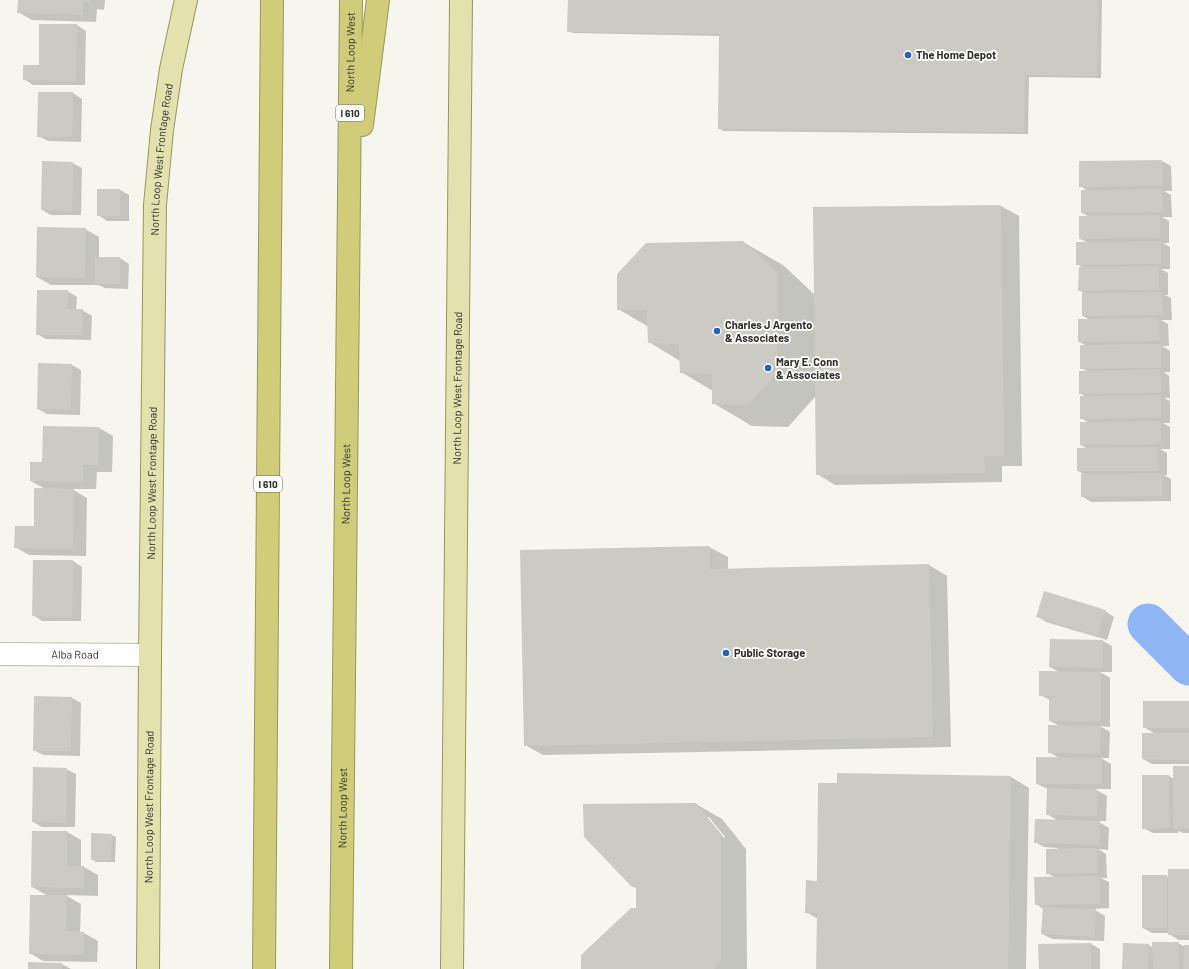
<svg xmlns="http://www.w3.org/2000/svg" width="1189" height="969" viewBox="0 0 1189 969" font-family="Barlow,sans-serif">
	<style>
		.shadow { fill: #0003; fill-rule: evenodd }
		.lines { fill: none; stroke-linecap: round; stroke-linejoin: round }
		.river { stroke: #8fb5f4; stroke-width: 41 }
		.building { fill: #cbcbc3 }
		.minor-casing { stroke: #bebeb6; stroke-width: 24 }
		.major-casing { stroke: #98965d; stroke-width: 24 }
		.highway-casing { stroke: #98965d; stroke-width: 24 }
		.minor { stroke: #fff; stroke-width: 22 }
		.major { stroke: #e3e1ae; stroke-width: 22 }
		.highway { stroke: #d0cd78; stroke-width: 22 }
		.poi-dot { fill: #2061cd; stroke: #fffffe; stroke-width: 1.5 }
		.labels { text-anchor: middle; stroke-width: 3.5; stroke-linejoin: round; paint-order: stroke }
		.shield { fill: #fffffe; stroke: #6d6d6b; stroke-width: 1 }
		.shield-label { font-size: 10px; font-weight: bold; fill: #2f2f2c }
		.street-label { font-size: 11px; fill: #2f2f2c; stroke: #fffffe }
		.poi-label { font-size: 11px; font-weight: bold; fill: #2f2f2c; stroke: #fffffe; text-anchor: start }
	</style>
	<rect width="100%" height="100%" fill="#f6f6ee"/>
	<!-- shadow -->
	<path class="shadow" d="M19 0H105L104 10 97 9 96 22 32 20 18 12Z
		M569 0H1102L1101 78 1029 77 1028 134 723 131 719 128 720 36 573 33 568 31Z
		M77 25 86 31 85 85H33L24 79 40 66Z
		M73 93 82 99 81 142 48 141 38 136Z
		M1162 161 1171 166 1172 191H1164L1171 195 1172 217H1162L1169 221V243H1163L1170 247V269H1161L1168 273V295H1165L1171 298 1172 320H1161L1168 324 1169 346H1162L1170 351V372H1164L1169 376 1170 398H1164L1170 401V423H1163L1170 427V449H1160L1167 453V475H1164L1171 479V501L1091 502 1082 496 1085 475 1078 471 1088 449 1081 445 1089 423 1081 418 1086 397 1080 393 1087 371 1081 368 1087 346 1079 342 1090 320 1083 316 1085 294 1079 290 1084 268 1077 264 1087 242 1080 239 1090 217 1082 213 1088 191 1080 186V162Z
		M72 163 82 168 81 215H51L42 210Z
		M98 190H120L129 195V221H107L98 215Z
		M1001 206 1019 216 1022 466H1002V482L835 485 817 474 816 396 788 427 752 426 713 403V391L681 372 680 361 649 342V327L618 309 743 242 783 265 815 295Z
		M85 229 99 237V258H120L129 264 128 289 105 288 98 285H51L37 277Z
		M67 291 77 297 76 310H82L92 316 91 340 46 339 37 334Z
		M72 365 81 370 80 415 47 414 38 409Z
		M99 428 113 436 112 472H97L96 489H72L87 498 86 556 29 555 15 547 35 527 45 489 31 481 43 463Z
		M709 547 728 557V570L929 565 947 576 951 747 543 755 525 745Z
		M73 561 82 567 81 621H42L33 615Z
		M1105 611 1114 617 1107 640 1046 622 1037 616Z
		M1103 641 1112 646V672H1100L1110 678V727L1100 726 1110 732 1109 758H1101L1111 764V789H1095L1107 796 1106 821H1097L1109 828 1108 850 1098 849 1106 854 1107 878H1101L1109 882V908L1093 909 1105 916 1104 941 1052 939 1042 934 1043 909 1036 904 1054 877 1047 873 1058 848 1044 847 1035 842 1058 821 1047 814 1048 789 1037 784 1059 758 1049 752 1060 726 1050 721V700L1040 695 1061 673 1050 667Z
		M72 698 81 703 80 756 43 755 34 750Z
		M1189 702V764H1152L1143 759 1155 734 1144 727Z
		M1189 767V833H1184L1178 831V833H1153L1143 828V776H1169L1174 779Z
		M66 769 76 774 75 827H42L33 822Z
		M1011 777 1029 788 1026 969H817L818 919 806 912 818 882Z
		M696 804 722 819 746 849 747 969H582L637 909V889L632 886ZM707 817H709L725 837 724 838Z
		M33 832H67L81 840V867H84L98 875V896L65 895 81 904 80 933H84L98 941 97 962 43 961 30 953 48 896 32 887Z
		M112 835 116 837 115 862H96L92 859Z
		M1189 870V940H1179L1169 934V933H1152L1143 928 1167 876 1169 878Z
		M1178 943 1185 947 1189 946V969H1123L1149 945 1153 948Z
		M1091 944 1100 949V969H1040Z
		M62 964 71 969H29Z"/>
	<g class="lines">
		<!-- river -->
		<path class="river" d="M1148 624 1189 665"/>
	</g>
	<!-- building -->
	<path class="building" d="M18 0H91V2H83V15L17 13Z
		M568 0H1098L1097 76 1025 75 1024 132 718 129 719 34 567 32Z
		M39 24H77L76 81 23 80V65H39Z
		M38 92H73L72 137H37Z
		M1162 160 1163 186 1079 187V161Z
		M42 161 73 162 72 211 41 210Z
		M97 189H120V216H97Z
		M1162 189 1163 212 1081 213V190Z
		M1001 205 1004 456H984L985 473 816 475 813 207Z
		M1160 215V238L1079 239V216Z
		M37 227 86 228 85 278 36 277Z
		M743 241 778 273 777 373 748 405 712 404V374L680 373 679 344 648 343 647 310H617V274L646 243Z
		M1161 241V264L1076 265V242Z
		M95 257H120V284H95Z
		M1159 266V290L1078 291 1079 267Z
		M37 290H68L67 309H83L82 335H36Z
		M1162 292 1163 315 1082 316V293Z
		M1159 318 1160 341 1078 342V319Z
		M1161 344V368L1080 369V345Z
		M38 363 72 364 71 410 37 409Z
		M1160 369 1161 393 1079 394V371Z
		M1161 395V418L1080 419V396Z
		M1161 421V444L1080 445V422Z
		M43 426 99 427 98 465H83V482L30 481V462H42Z
		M1158 447 1159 471H1077V448Z
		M1162 473V496L1081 497V474Z
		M34 488 74 489 73 549 14 548 15 526H34Z
		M710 546V569L929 564 933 737 524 746 520 550Z
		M33 560H73L72 617 32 616Z
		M1044 591 1106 610 1097 636 1036 617Z
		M1050 639 1103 640V668L1049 667Z
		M1039 671 1101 672V722L1049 721V697L1063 696H1039Z
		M34 696 72 697 71 751H33Z
		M1143 701H1189V728H1143Z
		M1048 725 1101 726 1100 754 1048 753Z
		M1142 733H1189V760L1142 759Z
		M1036 757 1102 758V784H1036Z
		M1173 766H1189V829H1173Z
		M33 767 67 768 66 823 32 822Z
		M837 773 1011 776 1008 969H816L817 913H805L806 880 817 881 818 783H837Z
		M1142 775H1169L1170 828 1142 829Z
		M1047 788 1098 790 1097 816 1046 815Z
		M696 803 721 834V961L714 969H581V955L631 908H636V887H632L584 837 583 804Z
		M1035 819 1100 821 1099 845 1034 843Z
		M32 831H67V866H84V888L31 887Z
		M91 833 112 834 111 860H91Z
		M1097 848 1098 873 1046 874V849Z
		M1168 869H1189V935H1168Z
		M1142 875H1167V928H1142Z
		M1100 876V904L1035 905 1034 877Z
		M30 895H67L66 931 84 932V955L29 954Z
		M1043 907 1096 909 1095 937 1041 934Z
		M1152 942H1179V969H1153Z
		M1091 943V969H1039L1038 944Z
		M1123 943 1149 944 1148 969H1122Z
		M1184 945H1189V969H1183Z
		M28 962 62 963V969H28Z"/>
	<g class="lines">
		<!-- minor casing -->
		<g class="minor-casing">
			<g id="minor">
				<path id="s1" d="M0 654 150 655"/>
			</g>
		</g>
		<!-- major casing -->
		<g class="major-casing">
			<g id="major">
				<path id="s2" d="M148 969 150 655 155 205 162 130 171 69 186 0"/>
				<path id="s3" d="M452 969 461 0"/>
			</g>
		</g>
		<!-- highway casing -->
		<g class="highway-casing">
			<g id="highway">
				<path d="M362 125 378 0"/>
				<path d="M264 969 272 0"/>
				<path id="s4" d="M341 969 351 0"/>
			</g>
		</g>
		<!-- minor -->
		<use href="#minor" class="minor"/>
		<!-- major -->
		<use href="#major" class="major"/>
		<!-- highway -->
		<use href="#highway" class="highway"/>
	</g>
	<!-- markers -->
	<g class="poi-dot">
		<circle cx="908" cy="55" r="4"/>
		<circle cx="717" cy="331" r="4"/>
		<circle cx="768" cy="368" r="4"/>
		<circle cx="726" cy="653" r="4"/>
	</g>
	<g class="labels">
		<!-- shield labels -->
		<g class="shield">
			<rect x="336" y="105" width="28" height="16" rx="3"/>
			<rect x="254" y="476" width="28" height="16" rx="3"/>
		</g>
		<g class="shield-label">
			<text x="350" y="117">I 610</text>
			<text x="268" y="488">I 610</text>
		</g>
		<!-- street labels -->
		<g class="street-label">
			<text dy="4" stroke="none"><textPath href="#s4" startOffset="917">North Loop West</textPath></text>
			<text dy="4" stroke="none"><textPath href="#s2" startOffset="810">North Loop West Frontage Road</textPath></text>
			<text dy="4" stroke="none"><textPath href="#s3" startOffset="581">North Loop West Frontage Road</textPath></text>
			<text dy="4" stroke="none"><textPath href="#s2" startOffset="486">North Loop West Frontage Road</textPath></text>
			<text dy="4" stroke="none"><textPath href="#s4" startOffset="485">North Loop West</textPath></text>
			<text dy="4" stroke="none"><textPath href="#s1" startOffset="75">Alba Road</textPath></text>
			<text dy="4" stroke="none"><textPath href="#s2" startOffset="162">North Loop West Frontage Road</textPath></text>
			<text dy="4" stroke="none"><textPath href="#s4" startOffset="161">North Loop West</textPath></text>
		</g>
		<!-- poi labels -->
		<g class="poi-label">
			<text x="916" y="59">The Home Depot</text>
			<text x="725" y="329">Charles J Argento<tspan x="725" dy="13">&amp; Associates</tspan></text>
			<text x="776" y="366">Mary E. Conn<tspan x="776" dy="13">&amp; Associates</tspan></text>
			<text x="734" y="657">Public Storage</text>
		</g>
	</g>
</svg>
